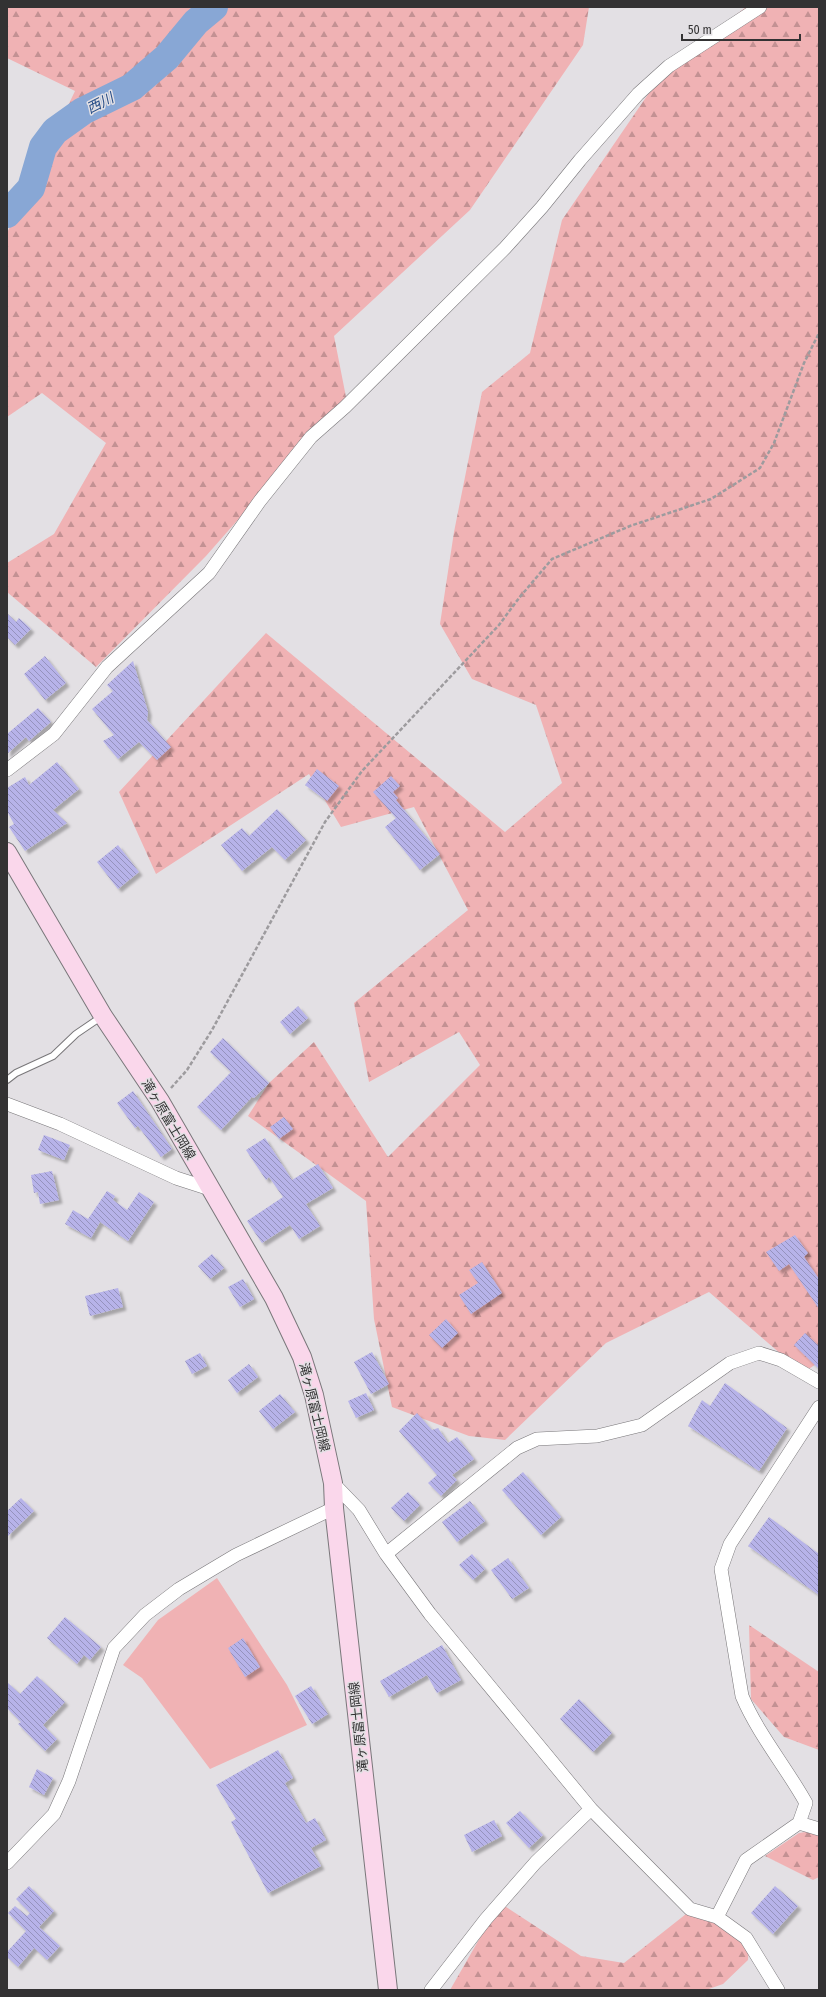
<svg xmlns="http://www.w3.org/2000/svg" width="826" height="1997" viewBox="0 0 826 1997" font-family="'Fira Sans Condensed','Noto Sans JP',sans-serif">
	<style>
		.grass { fill: #f0b2b4 }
		.forest { fill: url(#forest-firs) }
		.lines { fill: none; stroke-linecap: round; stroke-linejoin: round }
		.river { stroke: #88a7d5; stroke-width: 28 }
		.building { fill: url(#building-back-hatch); filter: url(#shadow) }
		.lane-casing { stroke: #79777a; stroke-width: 8 }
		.street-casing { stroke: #79777a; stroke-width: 14 }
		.secondary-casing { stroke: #79777a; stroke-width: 20 }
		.path { stroke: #9d9b9e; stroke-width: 2.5; stroke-dasharray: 4 2; stroke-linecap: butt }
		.lane { stroke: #fff; stroke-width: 6 }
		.street { stroke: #fff; stroke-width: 13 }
		.secondary { stroke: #fad7eb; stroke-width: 18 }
		.labels { text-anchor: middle; stroke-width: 3; stroke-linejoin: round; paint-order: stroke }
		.street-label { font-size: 13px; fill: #333233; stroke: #e3e0e4 }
		.water-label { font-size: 14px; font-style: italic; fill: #284e88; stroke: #e3e0e4 }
	</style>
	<defs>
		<pattern id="forest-firs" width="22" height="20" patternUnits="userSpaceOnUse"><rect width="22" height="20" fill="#f0b2b4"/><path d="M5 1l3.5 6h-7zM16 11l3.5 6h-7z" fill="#c39193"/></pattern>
		<pattern id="building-back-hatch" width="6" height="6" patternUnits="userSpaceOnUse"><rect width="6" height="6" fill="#b7b3e9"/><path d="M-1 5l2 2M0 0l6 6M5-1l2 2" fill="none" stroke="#9592bd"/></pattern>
		<filter id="shadow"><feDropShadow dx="3.5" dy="3.5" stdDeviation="1" flood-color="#0004"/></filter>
	</defs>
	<rect width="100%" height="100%" fill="#e3e0e4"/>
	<!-- grass -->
	<path class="grass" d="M217 1578 287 1685 307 1725 210 1769 142 1678 123 1665 158 1620Z"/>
	<!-- forest -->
	<path class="forest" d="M7 7H589L583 45 470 210 334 336 346 397 206 556 96 667 7 592V563L54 534 106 443 42 393 7 417V233L75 91 7 58Z
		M746 7H819V1362L803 1373 709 1292 606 1343 505 1440 469 1436 392 1407 374 1319 366 1201 248 1116 269 1083 314 1042 388 1157 480 1065 459 1032 369 1082 354 1003 468 910 414 807 341 827 309 774 156 874 119 792 266 633 505 832 562 783 536 705 472 679 440 624 454 532 482 392 530 353 562 220 664 71Z
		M749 1625 819 1672V1750L784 1737 751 1699Z
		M819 1830V1877L813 1880 765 1856 799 1833Z
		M500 1903 581 1956 624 1963 686 1914 696 1911 749 1943 748 1960 723 1984 706 1990H450Z"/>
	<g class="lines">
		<!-- river -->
		<path class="river" d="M7 214 31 188 43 147 55 131 83 111 132 87 167 57 196 22 214 7"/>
	</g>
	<!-- building -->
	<path class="building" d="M7 613 16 622 19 618 31 629 15 645 7 637Z
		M45 656 66 683 45 700 24 674Z
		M133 661 148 712 147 720 171 747 157 760 139 742 118 759 103 741 114 735 92 709 113 691 107 685Z
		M38 708 51 722 29 741 26 737 7 754V734Z
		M57 762 79 789 53 810 67 823 25 851 9 827 14 824 7 811V788L25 777 29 785Z
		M317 769 339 786 327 801 305 785Z
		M391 776 400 786 393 792 398 798 396 800 440 854 420 870 385 827 396 818 373 792Z
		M277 809 306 840 285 860 272 847 242 871 221 845 242 828 249 836Z
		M118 845 139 872 118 889 97 862Z
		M298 1006 308 1018 290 1034 280 1022Z
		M223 1038 269 1083 254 1098 252 1097 221 1130 197 1107 231 1072 210 1052Z
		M133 1091 172 1149 161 1157 138 1126 135 1128 117 1103Z
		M284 1117 293 1129 279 1139 270 1127Z
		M44 1135 70 1145 64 1160 38 1150Z
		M265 1138 292 1180 318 1164 333 1188 306 1204 320 1226 299 1239 290 1225 262 1243 247 1221 283 1197 269 1177 266 1180 246 1150Z
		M52 1171 59 1200 40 1204 38 1192 34 1193 31 1175Z
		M107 1191 115 1196 113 1200 127 1210 139 1192 154 1202 128 1241 100 1222 91 1238 65 1224 73 1210 88 1219Z
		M795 1235 808 1253 804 1257 819 1279V1309L789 1264 779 1271 766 1252Z
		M212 1254 224 1268 210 1279 198 1266Z
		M482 1262 502 1293 471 1314 459 1295 478 1283 469 1270Z
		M243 1279 254 1299 240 1307 228 1287Z
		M118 1288 123 1307 90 1316 85 1296Z
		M446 1319 458 1333 442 1348 429 1335Z
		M805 1333 819 1346V1369L794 1345Z
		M372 1352 389 1384 371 1394 354 1362Z
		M200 1353 207 1366 192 1374 185 1361Z
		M249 1364 258 1377 237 1393 228 1380Z
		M725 1383 787 1428 759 1471 688 1426 702 1400 710 1406Z
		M366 1393 374 1410 356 1418 348 1401Z
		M280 1394 295 1412 273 1429 259 1411Z
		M417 1413 432 1430 438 1428 448 1443 457 1437 474 1459 452 1475 457 1480 441 1496 428 1483 437 1475 399 1431Z
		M523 1472 561 1517 541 1535 502 1490Z
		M408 1492 420 1505 404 1521 391 1508Z
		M21 1498 34 1511 7 1537V1511Z
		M470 1501 485 1521 457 1542 442 1522Z
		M769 1517 819 1554V1595L748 1546Z
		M472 1554 485 1569 473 1580 459 1565Z
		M508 1558 529 1588 512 1599 491 1570Z
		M65 1617 101 1647 90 1660 84 1655 77 1664 47 1638Z
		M243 1638 260 1667 245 1677 228 1648Z
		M442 1645 461 1680 437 1693 427 1675 389 1697 380 1681Z
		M37 1676 65 1702 43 1725 57 1739 45 1751 18 1724 21 1722 7 1708V1682L20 1694Z
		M311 1686 328 1714 312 1724 295 1696Z
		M579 1699 612 1733 593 1752 560 1719Z
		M278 1750 293 1778 285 1783 306 1823 315 1818 326 1840 311 1848 321 1866 268 1893 231 1822 236 1819 216 1785Z
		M37 1769 53 1778 44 1795 29 1787Z
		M520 1811 543 1835 529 1848 506 1823Z
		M494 1820 502 1836 472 1852 464 1835Z
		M29 1886 54 1911 39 1927 60 1946 47 1960 34 1948 18 1967 7 1957V1952L26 1931 8 1913 15 1906 27 1916 30 1913 16 1899Z
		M775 1886 798 1906 773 1934 751 1913Z"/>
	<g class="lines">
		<!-- lane casing -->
		<g class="lane-casing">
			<path id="lane" d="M7 1080 16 1073 53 1056 76 1034 101 1017"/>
		</g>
		<!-- street casing -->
		<g class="street-casing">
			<path id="street" d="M7 770 54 734 107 667 209 573 259 502 311 437 345 407 505 248 542 207 580 160 638 94 669 66 760 7
				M7 1104 60 1124 176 1178 210 1189
				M333 1483 359 1510 386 1554 430 1614 591 1809 690 1909 717 1917 746 1938 778 1990
				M386 1554 517 1448 537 1439 597 1436 642 1425 730 1363 759 1353 781 1360 819 1382
				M799 1823 819 1829
				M7 1863 54 1814 69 1781 114 1648 145 1615 179 1589 236 1555 334 1508
				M717 1917 746 1860 799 1823 806 1803C786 1767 758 1734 742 1696L721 1569 730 1544 819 1407
				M431 1990 486 1919 536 1862 591 1809"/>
		</g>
		<!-- secondary casing -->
		<g class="secondary-casing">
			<path id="secondary" d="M7 852 103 1016 160 1101 274 1298 302 1357 314 1395 333 1483 334 1508 388 1990"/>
		</g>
		<!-- path -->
		<path class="path" d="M171 1088 187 1070 212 1030 325 822 362 771 499 625 519 598 552 559 630 526 711 499 760 468 774 443 804 363 819 333"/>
		<!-- lane -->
		<use href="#lane" class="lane"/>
		<!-- street -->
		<use href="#street" class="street"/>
		<!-- secondary -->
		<use href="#secondary" class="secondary"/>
	</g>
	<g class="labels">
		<!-- street labels -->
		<g class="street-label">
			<text transform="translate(169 1119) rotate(59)" y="5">滝ヶ原富士岡線</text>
			<text transform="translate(315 1407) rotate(76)" y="5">滝ヶ原富士岡線</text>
			<text transform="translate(358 1727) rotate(-96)" y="5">滝ヶ原富士岡線</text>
		</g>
		<!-- water labels -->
		<g class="water-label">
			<text transform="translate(100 103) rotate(-27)" y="5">西川</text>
		</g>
	</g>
	<!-- border -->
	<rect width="826" height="1997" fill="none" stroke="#333233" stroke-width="16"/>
	<!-- scale -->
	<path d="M682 34v6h118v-6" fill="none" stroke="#333233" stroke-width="2"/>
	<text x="688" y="34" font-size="12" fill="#333233" stroke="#e3e0e4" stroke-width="3" paint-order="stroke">50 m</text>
</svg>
